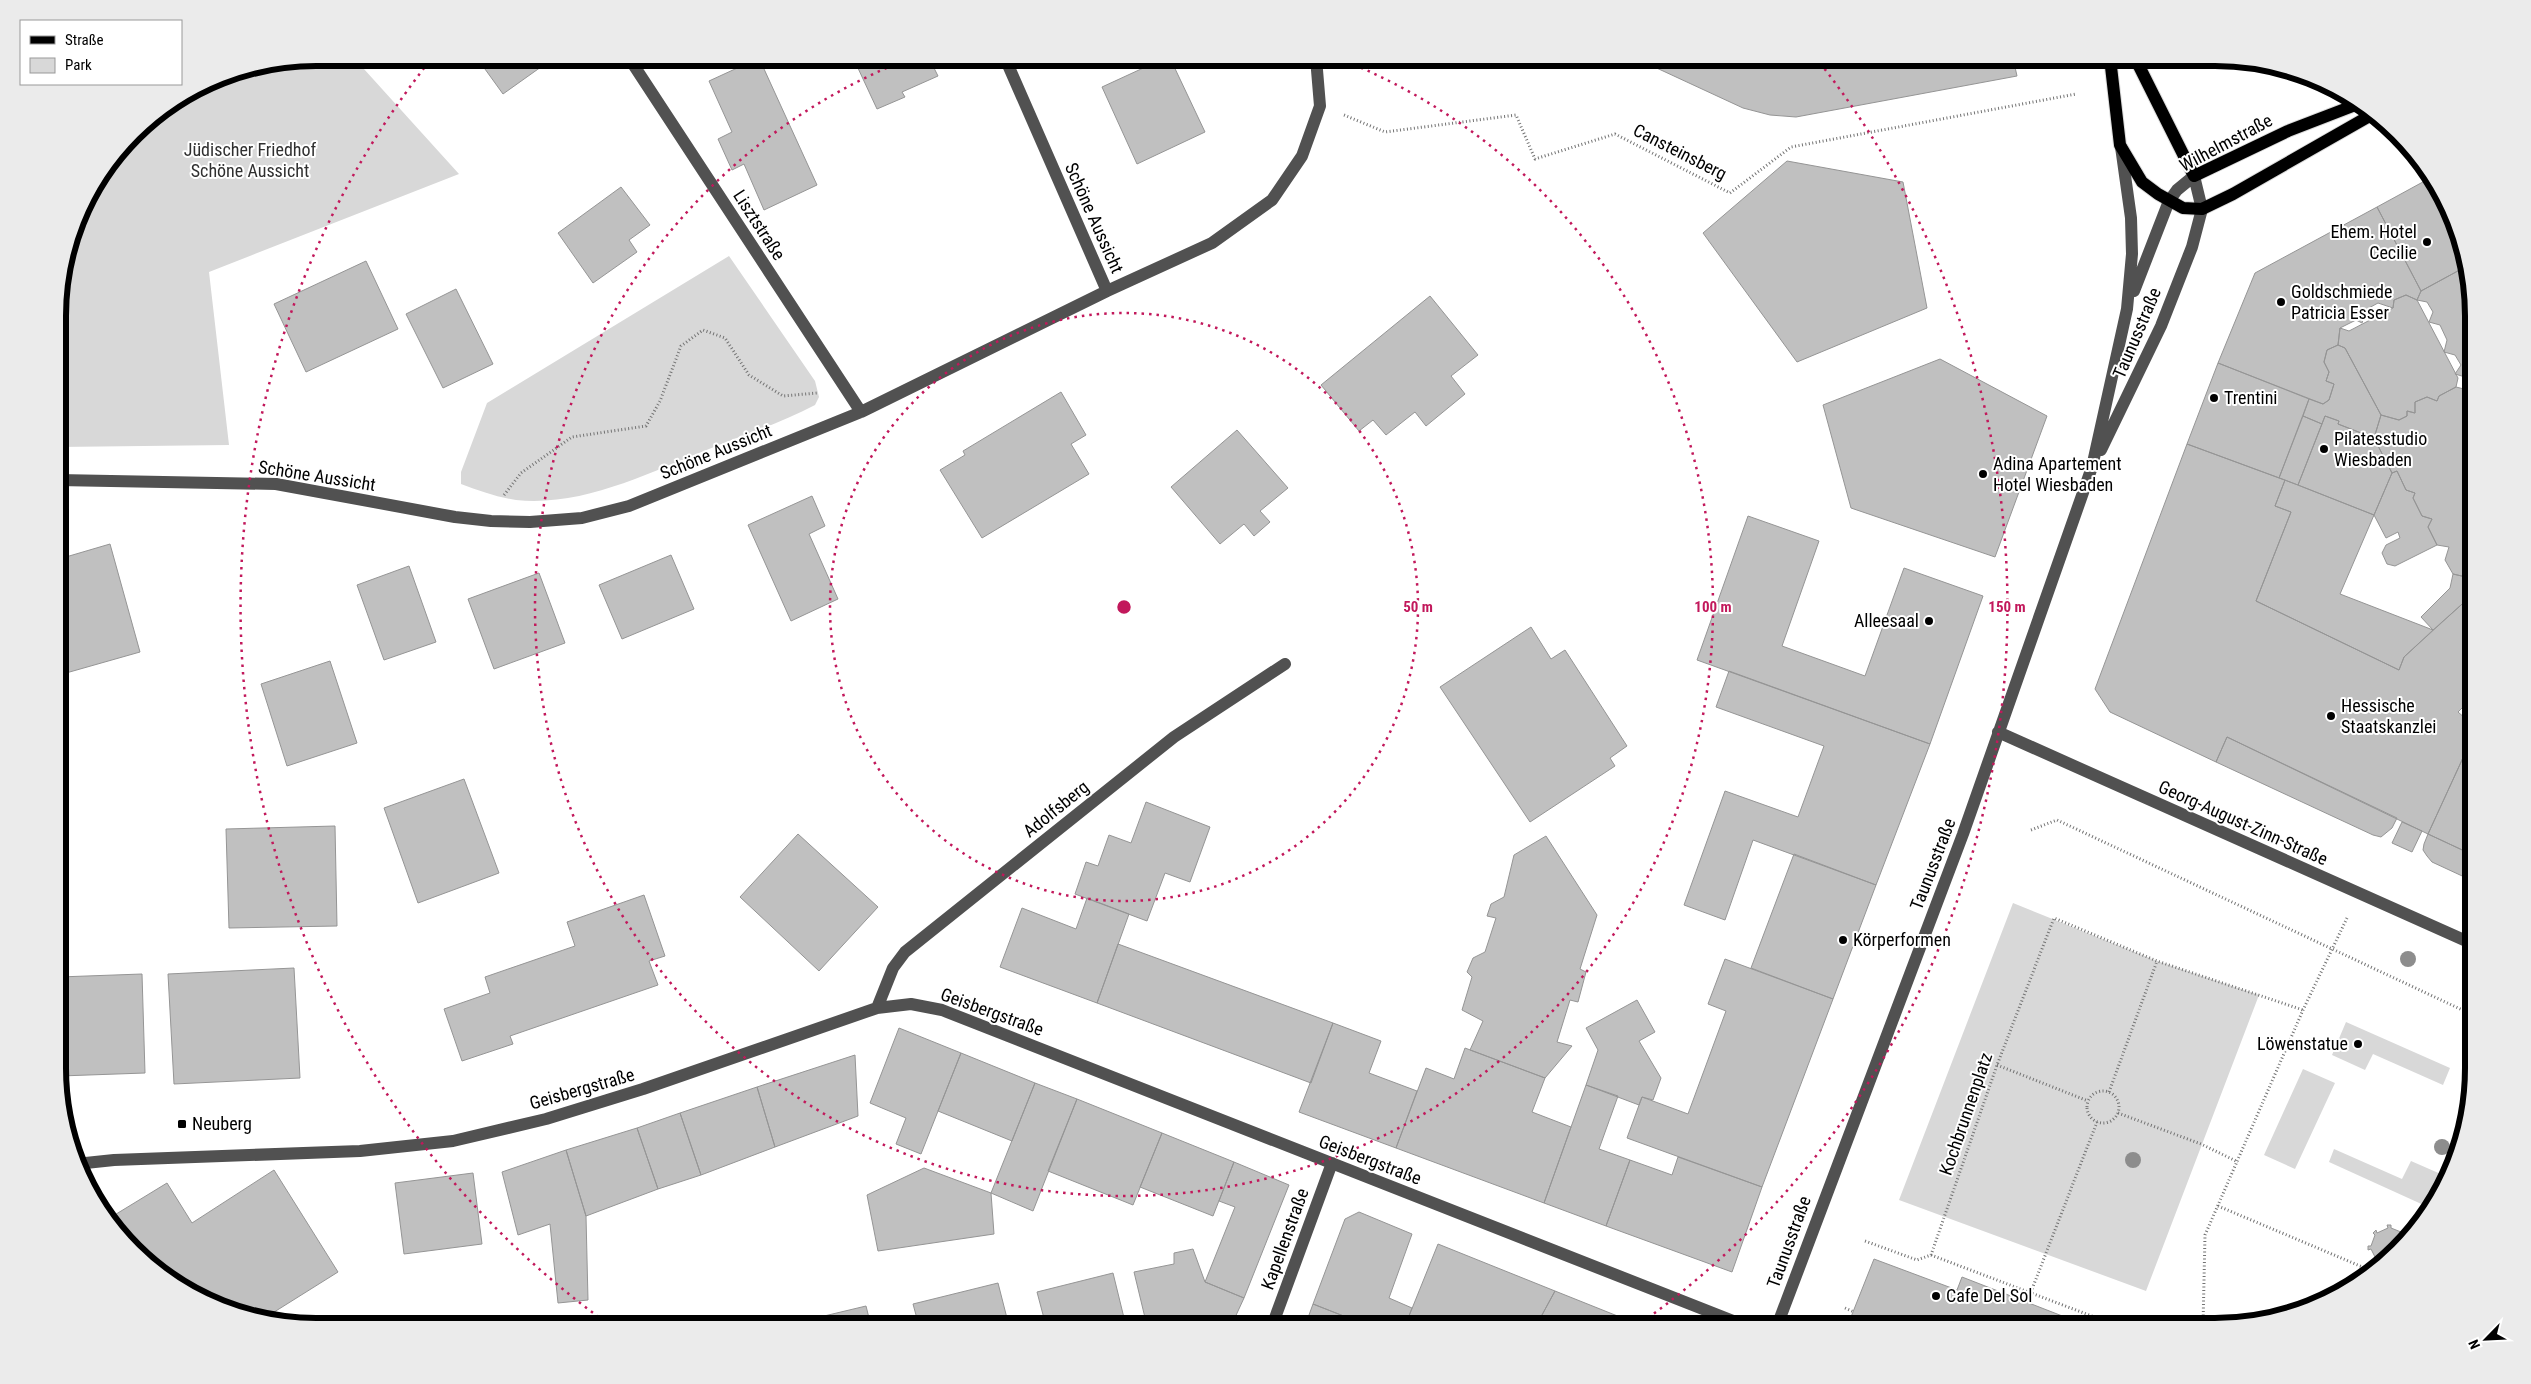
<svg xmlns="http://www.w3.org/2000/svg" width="2531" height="1384" viewBox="0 0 2531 1384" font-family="'Roboto Condensed',sans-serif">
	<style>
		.green { fill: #d8d8d8 }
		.building { fill: #c0c0c0; stroke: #959595 }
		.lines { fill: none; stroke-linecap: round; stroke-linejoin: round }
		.major-casing { stroke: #dbdbdb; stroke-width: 14 }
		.path { stroke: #737373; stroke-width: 3; stroke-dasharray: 1 2.5; stroke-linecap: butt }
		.minor { stroke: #515151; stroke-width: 12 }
		.major { stroke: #000; stroke-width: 12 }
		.tree { fill: #8d8d8d }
		.ring { fill: none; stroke: #c2185b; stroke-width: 2.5; stroke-dasharray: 2.5 5 }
		.poi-dot { fill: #000; stroke: #fff; stroke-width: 2 }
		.labels { text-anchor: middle; stroke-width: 4; stroke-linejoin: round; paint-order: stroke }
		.street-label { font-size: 18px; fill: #000; stroke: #fff }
		.park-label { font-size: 18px; fill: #2f2f2f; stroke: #fff }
		.poi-label { font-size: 18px; fill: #000; stroke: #fff; text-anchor: start }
		.rim { fill: none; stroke: #000; stroke-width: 6 }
		.centre { fill: #c2185b; stroke: #fff; stroke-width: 2.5 }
		.ring-label { font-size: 15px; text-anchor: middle; font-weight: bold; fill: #c2185b; stroke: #fff; stroke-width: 4; stroke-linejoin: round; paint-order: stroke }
	</style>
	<rect width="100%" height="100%" fill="#fff"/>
	<!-- green -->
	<path class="green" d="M317 58H354L459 174 209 272 229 445 58 447V299L84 202 146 122 218 77Z
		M729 256 815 381 819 397 815 405C781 423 744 435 709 449 648 473 583 507 516 500 497 497 479 491 461 484V472L487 403Z
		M2013 903 2157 961 2259 995 2146 1291 1899 1200Z
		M2346 1022 2450 1068 2443 1085 2373 1054 2365 1070 2332 1055Z
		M2303 1069 2335 1083 2295 1169 2264 1155Z
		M2469 1098 2465 1134 2457 1156 2448 1152Z
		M2334 1149 2402 1179 2411 1161 2443 1175 2428 1207 2329 1162Z
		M2359 1278 2362 1280 2358 1283 2297 1313 2278 1317V1314Z"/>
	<!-- building -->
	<path class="building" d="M477 58H545L548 62 503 94Z
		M759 58 817 185 764 210 744 164 732 170 718 139 732 132 709 81Z
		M864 58H929L938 76 902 92 905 97 877 109 857 66 866 62Z
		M1165 58H1170L1205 132 1137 164 1102 87Z
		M1635 58H2013L2017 76 1796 117 1770 115 1743 108Z
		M1787 161 1903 182 1927 308 1797 362 1703 233Z
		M2432 177 2454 218 2467 266 2421 291 2377 207Z
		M621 187 650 225 629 240 637 252 593 283 558 233Z
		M2377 207 2421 291 2417 300 2406 295 2394 300 2393 308 2378 303 2367 309 2362 323 2356 320 2340 328 2338 345 2327 350 2324 362 2329 372 2326 381 2334 384 2329 400 2323 404 2218 363 2255 273Z
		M366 261 398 329 306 372 274 304Z
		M2467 266 2471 283 2472 379 2455 374 2461 365 2455 355 2444 352 2447 340 2440 325 2429 322 2433 312 2427 302 2417 300 2421 291Z
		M456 289 493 364 443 388 406 314Z
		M2406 295 2417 300 2458 378 2456 387 2439 396 2437 401 2427 397 2415 402V413L2407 411V416L2399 420 2381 415 2345 348 2338 345 2340 328 2349 331 2393 308 2394 300Z
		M1430 296 1478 355 1451 376 1465 394 1426 426 1415 412 1386 435 1373 420 1359 431 1321 385Z
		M2338 345 2345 348 2381 415 2374 438 2338 424 2339 421 2325 416 2322 424 2303 416 2309 399 2323 404 2329 400 2334 384 2326 381 2329 372 2324 362 2327 350Z
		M1940 359 2047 416 1995 557 1851 508 1823 405Z
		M2218 363 2309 399 2279 478 2187 444Z
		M2456 387 2472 391V595L2470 597 2464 585 2466 577 2453 574 2445 560 2449 547 2437 545 2428 527 2432 519 2422 516 2413 498 2415 493 2406 490 2397 471 2392 473 2374 438 2381 415 2399 420 2407 416V411L2415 413V402L2427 397 2437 401 2439 396Z
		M1061 392 1086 435 1071 444 1089 474 982 538 940 470 965 455 963 451Z
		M2303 416 2322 424 2298 485 2279 478Z
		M2325 416 2339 421 2338 424 2374 438 2392 473 2374 515 2298 485Z
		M1237 430 1288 488 1260 511 1270 522 1254 536 1244 524 1220 544 1171 487Z
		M2187 444 2285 480 2275 506 2291 512 2256 601 2399 670 2404 657 2472 595V698L2458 712 2473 725V736L2428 834 2227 737 2216 762 2110 712 2095 689Z
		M2397 471 2406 490 2415 493 2413 498 2422 516 2432 519 2428 527 2437 545 2395 566 2387 564 2382 553 2386 545 2400 538 2398 532 2386 538 2374 515 2392 473Z
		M2285 480 2374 515 2340 594 2433 630 2404 657 2399 670 2256 601 2291 512 2275 506Z
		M812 496 825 526 809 534 838 599 791 621 748 525Z
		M1748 516 1819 541 1782 646 1865 676 1904 568 1983 596 1930 744 1697 660Z
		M110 544 140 652 59 675V559Z
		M671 555 694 609 622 639 599 585Z
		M409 566 436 642 384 660 357 585Z
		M539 573 565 643 494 669 468 599Z
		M2453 574 2466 577 2464 585 2470 597 2433 630 2421 617 2450 588Z
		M1531 627 1551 659 1565 650 1627 746 1610 758 1615 766 1530 822 1440 687Z
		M330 661 357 743 287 766 261 684Z
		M1729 671 1930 744 1876 885 1753 840 1725 920 1684 905 1725 791 1798 817 1824 746 1716 707Z
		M2473 736V855L2428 834Z
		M2227 737 2397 818 2392 828 2381 837 2373 835 2216 762Z
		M464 779 499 873 418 903 384 808Z
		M1146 802 1210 827 1190 882 1165 873 1147 921 1075 894 1086 862 1098 866 1109 835 1131 843Z
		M2402 822 2422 831 2412 852 2392 843Z
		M335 826 337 926 229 928 226 829Z
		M798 834 878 907 819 971 740 897Z
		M2428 834 2473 855V881L2432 862 2427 856 2423 850 2424 844Z
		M1546 836 1597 915 1580 969 1586 972 1578 1002 1570 1000 1557 1042 1572 1046 1545 1078 1470 1050 1483 1021 1462 1010 1472 977 1467 972 1473 958 1485 952 1496 918 1487 916 1491 904 1504 897 1514 855Z
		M1794 854 1876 885 1833 999 1751 968Z
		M644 895 665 956 649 961 658 985 510 1036 513 1044 462 1061 444 1009 490 993 485 977 575 946 567 922Z
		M1087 898 1129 914 1097 1003 1000 967 1022 908 1076 929Z
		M1118 944 1333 1023 1311 1083 1097 1003Z
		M1725 959 1833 999 1762 1187 1627 1138 1642 1097 1688 1114 1726 1011 1708 1004Z
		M294 968 300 1078 174 1084 168 974Z
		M142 974 145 1073 60 1076 59 977Z
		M1637 1000 1655 1032 1639 1041 1661 1078 1653 1100 1642 1097 1639 1105 1586 1085 1598 1050 1586 1028Z
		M1333 1023 1381 1041 1369 1073 1417 1091 1396 1148 1299 1112Z
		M899 1028 961 1053 921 1154 896 1144 906 1118 870 1103Z
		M1465 1048 1545 1078 1532 1112 1571 1127 1544 1203 1396 1148 1426 1068 1454 1079Z
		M961 1053 1035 1083 1012 1141 938 1111Z
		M855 1055 858 1116 775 1147 757 1087Z
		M1035 1083 1077 1099 1033 1211 991 1193Z
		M1586 1085 1618 1096 1599 1149 1630 1160 1606 1226 1544 1203Z
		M757 1087 775 1147 701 1175 680 1113Z
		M1077 1099 1162 1133 1133 1205 1048 1171Z
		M680 1113 701 1175 658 1189 637 1128Z
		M637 1128 658 1189 586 1216 566 1150Z
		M1162 1133 1234 1162 1213 1216 1140 1187Z
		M566 1150 586 1216 588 1300 558 1303 550 1224 518 1235 502 1172Z
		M1678 1157 1762 1187 1732 1272 1606 1226 1630 1160 1672 1175Z
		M1234 1162 1289 1185 1244 1298 1205 1282 1235 1207 1219 1201Z
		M924 1168 991 1193 994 1234 878 1251 867 1195Z
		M274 1170 338 1272 263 1319 250 1318 202 1300 155 1268 145 1252 140 1255 108 1219 167 1183 192 1223Z
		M473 1173 482 1244 404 1254 395 1183Z
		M1359 1212 1412 1234 1389 1298 1412 1308 1405 1326H1369L1313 1304 1345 1219Z
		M2387 1225H2391V1228L2401 1232 2403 1230 2407 1232 2404 1234 2407 1240 2376 1264 2374 1262 2376 1259 2371 1249 2368 1250V1246H2371L2375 1235 2373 1233 2376 1230 2377 1233 2388 1228Z
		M1438 1244 1555 1291 1536 1326H1486L1478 1323 1476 1326H1405Z
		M1193 1249 1205 1282 1244 1298 1232 1324 1220 1326H1147L1134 1272 1174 1264V1253Z
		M1874 1259 1957 1290 1962 1277 2088 1326H1859L1849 1322Z
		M1113 1273 1126 1326H1046L1037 1292Z
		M998 1283 1009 1326H919L913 1304Z
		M1555 1291 1615 1315 1611 1326H1536Z
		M1313 1304 1369 1326H1305Z
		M866 1306 871 1326H800L799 1322Z
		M1615 1315 1644 1326H1611Z"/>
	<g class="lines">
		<!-- major casing -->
		<g class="major-casing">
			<path id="major" d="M2110 58 2120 145 2142 182 2158 194 2183 208 2202 209 2233 194 2373 114
				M2135 58 2194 176 2288 131 2358 104"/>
		</g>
		<!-- path -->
		<path class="path" d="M2014 66 2060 58
			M1344 115 1385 132 1516 115 1535 159 1615 134 1730 193 1791 147 2076 94
			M504 495 521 473 572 437 646 426 660 401 681 346 703 330 725 338 749 375 783 396 817 393
			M2031 830 2057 820 2473 1015
			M1997 1065 2088 1101
			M2087 1107a16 16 0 1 1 32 0a16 16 0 1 1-32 0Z
			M2109 1092 2157 961
			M2118 1113 2201 1144 2238 1162
			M2218 1206 2372 1271
			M1865 1241 1917 1260 1931 1255 1997 1065 2054 918 2157 961 2303 1010
			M1931 1255 2118 1326
			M2027 1302 2097 1122
			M1845 1308 1854 1312
			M2203 1326 2205 1235 2303 1010 2347 918"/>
		<!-- minor -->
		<path class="minor" d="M629 58 861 412
			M1005 58 1107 291
			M2101 450 2161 326 2192 247 2202 209 2194 176 2177 190 2169 201 2134 291
			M58 480 276 484 455 517 491 521 530 522 582 518 629 506 861 412 1107 291 1212 243 1272 200 1302 156 1320 106 1316 58
			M1998 732 2473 944
			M877 1008 893 968 905 952 1174 737 1285 664
			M76 1164 114 1160 360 1151 453 1141 546 1119 643 1089 877 1008 911 1004 942 1010 1746 1326
			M1272 1326 1332 1163
			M1777 1326 1963 834 2092 467 2127 309 2132 254 2131 218 2121 147"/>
		<!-- major -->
		<use href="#major" class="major"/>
	</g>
	<!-- trees -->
	<g class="tree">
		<circle cx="2408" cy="959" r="8"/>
		<circle cx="2442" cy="1147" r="8"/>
		<circle cx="2133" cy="1160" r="8"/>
	</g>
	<!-- distance rings -->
	<g class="ring">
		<circle cx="1124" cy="607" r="294"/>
		<path d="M1340 59A589 589 0 1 1 908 59"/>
		<path d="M611 1326A883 883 0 0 1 428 63M1820 63A883 883 0 0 1 1637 1326"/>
	</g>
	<!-- markers -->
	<g class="poi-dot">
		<circle cx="2427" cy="242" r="5"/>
		<circle cx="2281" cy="302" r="5"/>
		<circle cx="2214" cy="398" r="5"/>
		<circle cx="2324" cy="449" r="5"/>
		<circle cx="1983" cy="474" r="5"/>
		<circle cx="1929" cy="621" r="5"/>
		<circle cx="2331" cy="716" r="5"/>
		<circle cx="1843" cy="940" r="5"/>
		<circle cx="2358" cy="1044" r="5"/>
		<rect x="177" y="1119" width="10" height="10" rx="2.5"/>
		<circle cx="1936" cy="1296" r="5"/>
	</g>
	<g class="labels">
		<!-- street labels -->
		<g class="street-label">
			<text transform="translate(2226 143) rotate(-28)" y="6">Wilhelmstraße</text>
			<text transform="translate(1680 152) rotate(27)" y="6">Cansteinsberg</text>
			<text transform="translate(1094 218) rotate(66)" y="6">Schöne Aussicht</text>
			<text transform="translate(759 225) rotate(57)" y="6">Lisztstraße</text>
			<text transform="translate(2137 333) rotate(-67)" y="6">Taunusstraße</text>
			<text transform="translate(716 452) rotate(-22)" y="6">Schöne Aussicht</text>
			<text transform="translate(317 476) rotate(9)" y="6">Schöne Aussicht</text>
			<text transform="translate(1056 809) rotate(-39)" y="6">Adolfsberg</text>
			<text transform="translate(2243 823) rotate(24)" y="6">Georg-August-Zinn-Straße</text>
			<text transform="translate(1933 864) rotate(-69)" y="6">Taunusstraße</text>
			<text transform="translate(992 1012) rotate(20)" y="6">Geisbergstraße</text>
			<text transform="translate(582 1089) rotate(-16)" y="6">Geisbergstraße</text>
			<text transform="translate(1966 1114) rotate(-71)" y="6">Kochbrunnenplatz</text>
			<text transform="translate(1370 1160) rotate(21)" y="6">Geisbergstraße</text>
			<text transform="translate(1285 1239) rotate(-70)" y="6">Kapellenstraße</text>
			<text transform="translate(1789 1242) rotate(-70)" y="6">Taunusstraße</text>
		</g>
		<!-- park labels -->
		<g class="park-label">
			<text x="250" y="156">Jüdischer Friedhof<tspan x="250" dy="21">Schöne Aussicht</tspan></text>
		</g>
		<!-- poi labels -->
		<g class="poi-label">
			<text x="2417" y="238" text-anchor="end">Ehem. Hotel<tspan x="2417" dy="21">Cecilie</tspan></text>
			<text x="2291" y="298">Goldschmiede<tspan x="2291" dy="21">Patricia Esser</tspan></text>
			<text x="2224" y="404">Trentini</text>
			<text x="2334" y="445">Pilatesstudio<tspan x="2334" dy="21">Wiesbaden</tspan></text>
			<text x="1993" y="470">Adina Apartement<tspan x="1993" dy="21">Hotel Wiesbaden</tspan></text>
			<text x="1919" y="627" text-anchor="end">Alleesaal</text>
			<text x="2341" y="712">Hessische<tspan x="2341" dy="21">Staatskanzlei</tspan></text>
			<text x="1853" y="946">Körperformen</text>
			<text x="2348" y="1050" text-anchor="end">Löwenstatue</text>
			<text x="192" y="1130">Neuberg</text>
			<text x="1946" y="1302">Cafe Del Sol</text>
		</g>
	</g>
	<!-- crop -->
	<path d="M0 0H2531V1384H0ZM316 66H2215A250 250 0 0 1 2465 316V1068A250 250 0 0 1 2215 1318H316A250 250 0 0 1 66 1068V316A250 250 0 0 1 316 66Z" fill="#ebebeb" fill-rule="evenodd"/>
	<path class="rim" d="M316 66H2215A250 250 0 0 1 2465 316V1068A250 250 0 0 1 2215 1318H316A250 250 0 0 1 66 1068V316A250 250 0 0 1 316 66Z"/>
	<circle cx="1124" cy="607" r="8" class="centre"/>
	<g class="ring-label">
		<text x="1418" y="612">50 m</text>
		<text x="1713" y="612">100 m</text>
		<text x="2007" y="612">150 m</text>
	</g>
	<!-- legend -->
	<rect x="20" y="20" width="162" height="65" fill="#ffffff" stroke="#999999"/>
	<rect x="30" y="36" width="25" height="8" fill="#000000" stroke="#999999"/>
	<text x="65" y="45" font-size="15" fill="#000000">Straße</text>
	<rect x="30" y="58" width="25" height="15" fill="#d8d8d8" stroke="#999999"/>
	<text x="65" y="70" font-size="15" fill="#000000">Park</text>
	<!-- north arrow -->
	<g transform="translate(2486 1339) rotate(246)" stroke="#ffffff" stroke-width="4" paint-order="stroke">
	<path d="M0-4L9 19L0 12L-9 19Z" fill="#000000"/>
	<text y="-8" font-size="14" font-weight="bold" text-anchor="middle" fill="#000000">N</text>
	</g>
</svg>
